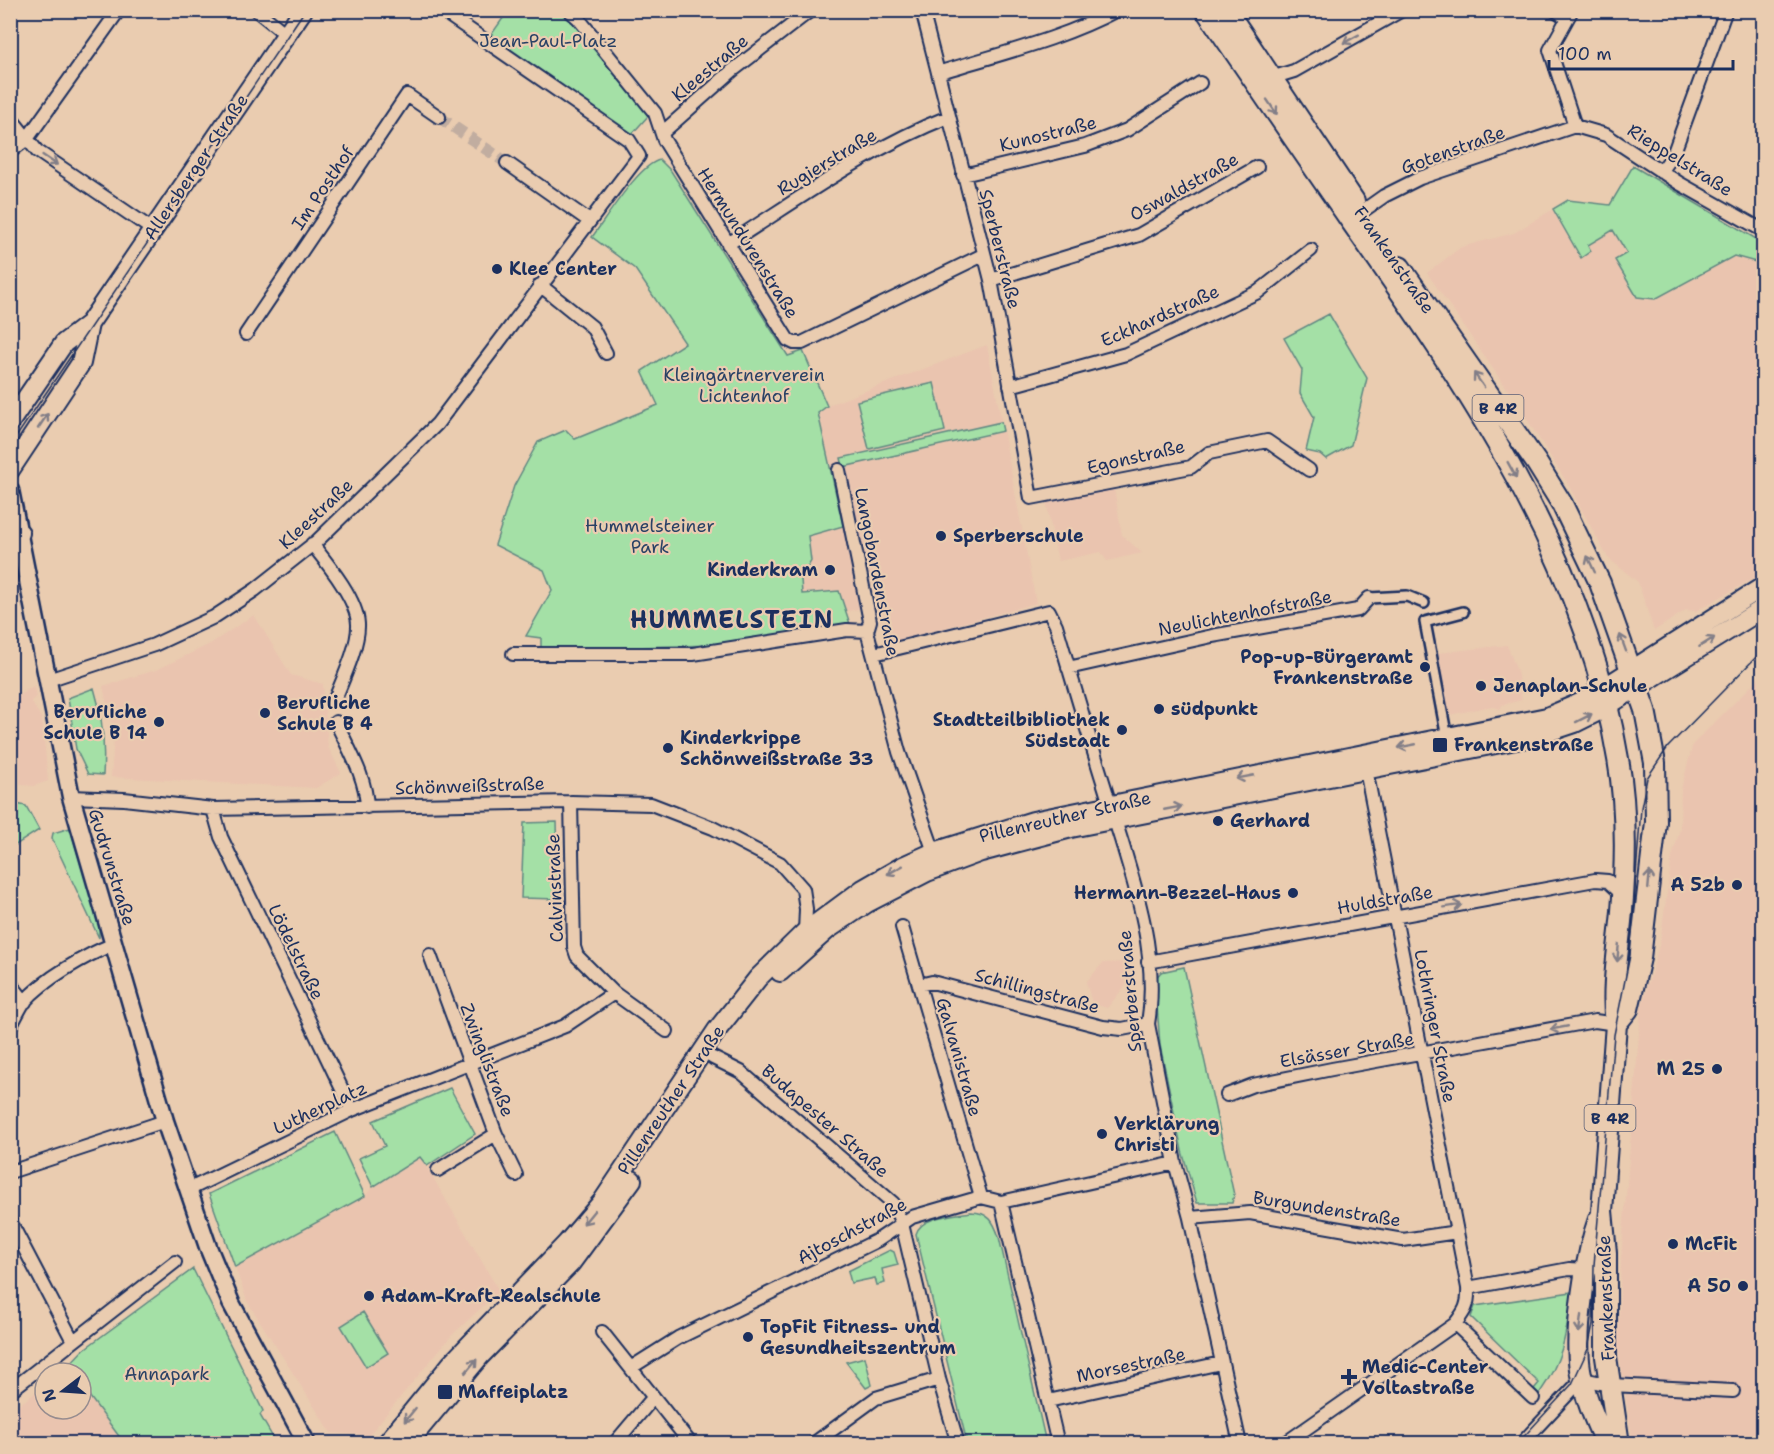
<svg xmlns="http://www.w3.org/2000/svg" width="1774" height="1454" viewBox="0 0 1774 1454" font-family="'Shantell Sans',sans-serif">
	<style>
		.built { fill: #eac4af }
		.green { fill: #a4e0a6; stroke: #608882; stroke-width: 1.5 }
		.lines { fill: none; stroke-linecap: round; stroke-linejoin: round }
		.minor-tunnel { stroke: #c1ada0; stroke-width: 12; stroke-dasharray: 12 6; stroke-linecap: butt }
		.pedestrian-casing { stroke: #1b2f5e; stroke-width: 14 }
		.minor-casing { stroke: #1b2f5e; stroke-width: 16 }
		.tertiary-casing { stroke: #1b2f5e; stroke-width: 21 }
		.secondary-casing { stroke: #1b2f5e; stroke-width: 22 }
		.primary-casing { stroke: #1b2f5e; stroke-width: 24 }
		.pedestrian { stroke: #eaccb0; stroke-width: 9 }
		.minor { stroke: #eaccb0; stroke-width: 12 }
		.tertiary { stroke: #eaccb0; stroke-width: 16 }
		.secondary { stroke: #eaccb0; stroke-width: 18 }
		.primary { stroke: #eaccb0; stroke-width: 20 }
		.tram { stroke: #1b2f5e; stroke-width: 1.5 }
		.oneway { stroke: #827e87 }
		.poi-dot { fill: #1b2f5e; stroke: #eaccb0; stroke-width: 2 }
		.labels { text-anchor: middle; stroke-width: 4.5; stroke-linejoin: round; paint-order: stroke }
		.shield { fill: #eaccb0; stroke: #595e77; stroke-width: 1.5 }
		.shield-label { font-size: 16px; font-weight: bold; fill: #1b2f5e }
		.park-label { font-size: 18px; fill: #294165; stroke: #eaccb0 }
		.street-label { font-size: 18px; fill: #1b2f5e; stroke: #eaccb0 }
		.poi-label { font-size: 18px; font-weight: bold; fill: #1b2f5e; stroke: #eaccb0; text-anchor: start }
		.district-label { font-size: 24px; font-weight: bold; letter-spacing: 1.5px; fill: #1b2f5e; stroke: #eaccb0 }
	</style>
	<rect width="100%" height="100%" fill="#eaccb0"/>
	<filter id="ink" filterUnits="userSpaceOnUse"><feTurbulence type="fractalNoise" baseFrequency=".0167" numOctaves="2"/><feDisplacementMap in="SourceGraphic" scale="12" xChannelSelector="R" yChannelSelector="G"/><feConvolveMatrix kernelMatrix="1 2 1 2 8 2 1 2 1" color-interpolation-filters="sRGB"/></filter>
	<g filter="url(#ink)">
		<!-- built -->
		<path class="built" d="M1633 166 1763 243V573L1696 611 1686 610 1654 631 1638 582 1608 558 1566 481 1518 405 1427 273 1461 247 1514 233 1568 200 1610 205Z
			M987 345 1036 603 886 644 844 469 830 466 819 413 831 404Z
			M1114 488 1122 535 1142 553 1107 561 1101 552 1058 561 1046 502Z
			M843 526 863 608 844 612 839 591 802 594 800 579 811 561 807 536Z
			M254 615 291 675 323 684 328 747 341 773 316 788 111 777 114 738 103 686 156 670 210 644Z
			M1507 645 1517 671 1522 700 1502 705 1500 709 1492 706 1449 715 1438 653Z
			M1763 674V1443L1633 1444 1618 1348 1621 1259 1641 1009 1660 942 1672 857 1680 829 1681 789 1693 744Z
			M33 686 37 696 31 701 42 719 48 781 33 786 12 784 11 701Z
			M1127 962 1130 980 1107 1008 1092 1003 1086 982 1103 963Z
			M421 1157 499 1291 451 1336 369 1435 331 1433 247 1301 235 1267 365 1196 373 1187Z
			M45 1385V1409H81V1385L124 1443H11L10 1412Z"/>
		<!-- green -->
		<path class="green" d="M508 11 562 13 581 30 649 115 631 135 489 38Z
			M660 160 671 171 788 356 803 351 827 406 818 413 843 526 808 536 811 561 801 579 802 594 839 591 850 624 721 645 541 649V638L526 636 552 590 544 570 495 545 514 486 538 442 566 430 575 439 658 405 642 371 685 343 635 269 592 237C606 219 639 164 660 160Z
			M1633 166 1763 243V264L1734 256 1655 299 1637 297 1615 260 1627 253 1613 230 1588 245 1591 251 1581 258 1553 209 1568 200 1610 205Z
			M1329 314 1367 378 1351 445 1326 459 1320 454 1306 451 1314 417 1300 393 1302 370 1284 338Z
			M934 383 945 431 869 449 857 401Z
			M1001 422 1003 431 843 467 841 458Z
			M94 688C103 717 105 745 103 775L88 774 76 749 68 698Z
			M11 803 26 806 39 830 11 848Z
			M557 822 559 899 521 898 524 823Z
			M70 828 99 925V938L52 838 53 833Z
			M1184 967 1234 1195 1232 1203H1197L1182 1151 1160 1045 1155 979 1161 972Z
			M450 1088 475 1134 427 1166 420 1157 373 1187 359 1158 385 1146 373 1121Z
			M335 1132 365 1196 235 1267 209 1194Z
			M971 1212C989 1212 994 1222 999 1237L1046 1443H967L916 1234C921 1216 955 1215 971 1212Z
			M890 1250 894 1252 898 1265 882 1269 885 1283 877 1285 875 1278 851 1283 848 1271Z
			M193 1269 263 1411 260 1415 276 1443H124L81 1385V1373H72L67 1367 83 1350Z
			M1572 1292C1566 1335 1564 1358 1539 1394L1534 1389 1539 1383 1471 1317 1475 1306Z
			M363 1312 388 1353 366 1367 341 1326Z
			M865 1357 872 1385 866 1388 846 1362Z"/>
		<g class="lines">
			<!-- minor-tunnel -->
			<path class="minor-tunnel" d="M439 117 507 163"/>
			<!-- pedestrian casing -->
			<g class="pedestrian-casing">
				<path id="pedestrian" d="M1369 598 1407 596 1424 603
					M1447 738 1425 622 1463 612"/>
			</g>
			<!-- minor casing -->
			<g class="minor-casing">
				<path id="minor" d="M256 10 286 34
					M569 10 578 18 655 113 664 140 788 340 794 343H802L983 255
					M922 10 991 280 1031 498 1191 467 1209 453 1267 441 1309 470
					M1555 10 1567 18
					M1572 10 1550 50 1575 126
					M938 73C998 54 1061 40 1117 10
					M1271 78 1294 71 1402 10
					M10 117 37 151 153 230
					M1575 126 1606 135 1679 183 1764 231
					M662 133 732 71 811 10
					M10 152 27 139 119 10
					M507 163 588 220
					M1661 172 1673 155 1726 10
					M963 175 1085 146 1127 130 1200 83
					M1350 220 1384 196 1420 178 1575 126
					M728 244C799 199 869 148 948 117
					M991 280 1139 235 1257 167
					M540 285 592 327 606 353
					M246 334 407 95 439 117
					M1010 386 1126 354 1258 292 1311 250
					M839 470 870 621 867 631 899 752 934 852
					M312 544C327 563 357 599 358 624 359 645 343 679 335 699
					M513 654H693L847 630 867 631
					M874 654 1049 611 1056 625C1072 679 1088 734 1105 788 1127 862 1161 946 1148 1024L1175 1163 1190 1218 1240 1444
					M1068 668 1212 636 1358 610 1369 598
					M48 680 154 645 214 617 255 590 317 541 437 424 639 156 629 140 441 10
					M336 722C349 750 366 777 367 807
					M1366 770 1468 1288
					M71 797 124 799 213 809 571 802 651 804 713 828 780 863 803 889 806 909 805 932
					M571 802 574 947 577 956 614 993 667 1031
					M213 809 221 837 352 1110
					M902 927 981 1197
					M430 955 496 1134 516 1175
					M1148 962 1595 880 1608 881 1623 895
					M10 983 25 1002
					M919 985 932 982 1103 1027 1122 1029 1148 1024
					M10 1027C15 1019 19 1009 24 1002 44 979 86 955 114 944
					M713 1058 741 1072 893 1203 902 1224 939 1379 958 1444
					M1227 1095 1253 1085 1332 1069 1595 1021 1616 1024
					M438 1170 496 1134
					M10 1172 165 1121
					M188 1190 352 1110 565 1026 614 993
					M1001 1202 1058 1444
					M1190 1218 1250 1213 1403 1240 1457 1232
					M10 1221 73 1341
					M1455 1324 1533 1398
					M602 1332 691 1444
					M632 1367 678 1338 878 1240 912 1217 981 1197 1001 1202 1175 1163
					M10 1391 175 1262
					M1048 1401 1221 1363
					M614 1444 653 1398
					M813 1444 876 1398 939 1379
					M1284 1444 1455 1324C1465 1311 1469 1305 1468 1288L1569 1269 1591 1270
					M1521 1444 1582 1379 1611 1385 1733 1391"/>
			</g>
			<!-- tertiary casing -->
			<g class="tertiary-casing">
				<path id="tertiary" d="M10 490 71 797 165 1121 208 1247 231 1303 307 1444"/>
			</g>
			<!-- secondary casing -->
			<g class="secondary-casing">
				<path id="secondary" d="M10 422 64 343 89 324 303 10
					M10 470 81 363 89 324
					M10 528 20 533
					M780 972 827 930 867 903 927 872 981 852 1071 828 1536 736 1575 723 1597 712 1764 608
					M386 1444 452 1363 567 1243 602 1202 717 1030 758 978 805 932 863 889 903 866 934 852 1033 821 1547 717 1580 703 1764 586
					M407 1444 480 1356 571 1263 632 1180"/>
			</g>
			<!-- primary casing -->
			<g class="primary-casing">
				<path id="primary" d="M1206 10C1254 80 1302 151 1351 221 1466 385 1585 556 1618 759 1627 809 1626 861 1622 911 1619 948 1611 987 1616 1024L1602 1211 1606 1253V1357L1619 1444
					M1226 10 1354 201
					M1400 267 1536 462 1562 504 1600 583 1645 710 1655 763 1656 822 1640 958 1628 1009 1616 1024
					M1599 1219C1586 1255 1574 1331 1580 1369 1584 1395 1595 1420 1606 1444"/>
			</g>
			<!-- pedestrian -->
			<use href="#pedestrian" class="pedestrian"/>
			<!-- minor -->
			<use href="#minor" class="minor"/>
			<!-- tertiary -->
			<use href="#tertiary" class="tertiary"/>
			<!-- secondary -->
			<use href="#secondary" class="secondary"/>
			<!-- primary -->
			<use href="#primary" class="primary"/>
			<!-- tram -->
			<path class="tram" d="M10 446 305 10
				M1517 1444 1572 1384 1588 1349 1593 1324 1594 1265 1614 1035 1630 955 1641 808 1647 778 1668 747 1764 649"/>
		</g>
		<!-- one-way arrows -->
		<defs><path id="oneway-shaft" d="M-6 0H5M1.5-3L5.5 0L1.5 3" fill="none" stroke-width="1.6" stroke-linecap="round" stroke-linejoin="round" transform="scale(1.5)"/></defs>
		<g class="oneway">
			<use href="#oneway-shaft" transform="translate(1351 39) rotate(151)"/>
			<use href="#oneway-shaft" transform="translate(1272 107) rotate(56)"/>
			<use href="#oneway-shaft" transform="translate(50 160) rotate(34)"/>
			<use href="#oneway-shaft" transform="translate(1479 380) rotate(-125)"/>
			<use href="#oneway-shaft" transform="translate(43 421) rotate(-56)"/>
			<use href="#oneway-shaft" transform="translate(1512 470) rotate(61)"/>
			<use href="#oneway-shaft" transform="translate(1591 564) rotate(-115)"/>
			<use href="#oneway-shaft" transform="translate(1707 642) rotate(-32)"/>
			<use href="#oneway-shaft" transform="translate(1623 643) rotate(-110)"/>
			<use href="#oneway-shaft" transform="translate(1584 718) rotate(-27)"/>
			<use href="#oneway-shaft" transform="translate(1407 746) rotate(169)"/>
			<use href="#oneway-shaft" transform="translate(1245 777) rotate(169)"/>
			<use href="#oneway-shaft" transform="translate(1173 808) rotate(-11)"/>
			<use href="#oneway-shaft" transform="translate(895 870) rotate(151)"/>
			<use href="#oneway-shaft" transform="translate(1649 880) rotate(-85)"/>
			<use href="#oneway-shaft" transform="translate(1453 906) rotate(-9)"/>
			<use href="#oneway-shaft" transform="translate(1618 953) rotate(95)"/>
			<use href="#oneway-shaft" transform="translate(1559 1028) rotate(169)"/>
			<use href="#oneway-shaft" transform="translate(589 1217) rotate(129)"/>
			<use href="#oneway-shaft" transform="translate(1580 1324) rotate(97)"/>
			<use href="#oneway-shaft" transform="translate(471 1366) rotate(-50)"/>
			<use href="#oneway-shaft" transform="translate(410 1415) rotate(129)"/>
		</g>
	</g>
	<!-- markers -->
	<g class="poi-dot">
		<circle cx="497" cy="269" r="6"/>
		<circle cx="941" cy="536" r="6"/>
		<circle cx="830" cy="570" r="6"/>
		<circle cx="1425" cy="667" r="6"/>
		<circle cx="1481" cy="686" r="6"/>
		<circle cx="1159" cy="709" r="6"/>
		<circle cx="265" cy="713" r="6"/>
		<circle cx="159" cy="722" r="6"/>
		<circle cx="1122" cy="730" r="6"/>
		<rect x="1432" y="737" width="16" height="16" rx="3"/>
		<circle cx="668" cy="748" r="6"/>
		<circle cx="1218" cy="821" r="6"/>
		<circle cx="1737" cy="885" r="6"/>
		<circle cx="1293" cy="893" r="6"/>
		<circle cx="1717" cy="1069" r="6"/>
		<circle cx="1102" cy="1134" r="6"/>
		<circle cx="1673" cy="1244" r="6"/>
		<circle cx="1743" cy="1286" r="6"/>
		<circle cx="369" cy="1296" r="6"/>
		<circle cx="748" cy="1337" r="6"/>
		<path d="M1346 1368h6v6h6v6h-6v6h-6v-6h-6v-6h6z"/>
		<rect x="437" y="1384" width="16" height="16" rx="3"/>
	</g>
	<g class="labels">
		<!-- shield labels -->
		<g class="shield">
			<rect x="1472.5" y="395" width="51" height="26" rx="4.5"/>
			<rect x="1584.5" y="1105" width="51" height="26" rx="4.5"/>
		</g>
		<g class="shield-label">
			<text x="1498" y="414">B 4R</text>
			<text x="1610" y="1124">B 4R</text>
		</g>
		<!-- park labels -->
		<g class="park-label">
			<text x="548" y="47">Jean-Paul-Platz</text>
			<text x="744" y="381">Kleingärtnerverein<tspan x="744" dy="21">Lichtenhof</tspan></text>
			<text x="650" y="532">Hummelsteiner<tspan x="650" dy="21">Park</tspan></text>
			<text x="167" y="1380">Annapark</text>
		</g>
		<!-- street labels -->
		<g class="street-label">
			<text transform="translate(710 68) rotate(-40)" y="6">Kleestraße</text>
			<text transform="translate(1048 134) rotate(-14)" y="6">Kunostraße</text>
			<text transform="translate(1453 150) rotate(-20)" y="6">Gotenstraße</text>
			<text transform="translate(1680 160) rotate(32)" y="6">Rieppelstraße</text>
			<text transform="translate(827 162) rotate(-31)" y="6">Rugierstraße</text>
			<text transform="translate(196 167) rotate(-56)" y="6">Allersberger Straße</text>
			<text transform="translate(1184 187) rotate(-29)" y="6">Oswaldstraße</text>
			<text transform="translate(323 188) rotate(-56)" y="6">Im Posthof</text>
			<text transform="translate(748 243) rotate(58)" y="6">Hermundurenstraße</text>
			<text transform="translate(1000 249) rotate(76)" y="6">Sperberstraße</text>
			<text transform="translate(1394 260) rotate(55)" y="6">Frankenstraße</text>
			<text transform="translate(1160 316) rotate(-24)" y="6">Eckhardstraße</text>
			<text transform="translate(1136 457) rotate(-13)" y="6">Egonstraße</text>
			<text transform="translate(316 514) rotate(-43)" y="6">Kleestraße</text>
			<text transform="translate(877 572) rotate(79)" y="6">Langobardenstraße</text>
			<text transform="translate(1245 613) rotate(-11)" y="6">Neulichtenhofstraße</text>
			<text transform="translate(470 786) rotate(-2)" y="6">Schönweißstraße</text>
			<text transform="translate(1065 817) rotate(-13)" y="6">Pillenreuther Straße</text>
			<text transform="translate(112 867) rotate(73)" y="6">Gudrunstraße</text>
			<text transform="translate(555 888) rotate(-92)" y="6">Calvinstraße</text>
			<text transform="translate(1385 900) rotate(-10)" y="6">Huldstraße</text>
			<text transform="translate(296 952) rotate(64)" y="6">Lödelstraße</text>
			<text transform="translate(1037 991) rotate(15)" y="6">Schillingstraße</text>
			<text transform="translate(1130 991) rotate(-95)" y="6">Sperberstraße</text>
			<text transform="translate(1435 1026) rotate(79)" y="6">Lothringer Straße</text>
			<text transform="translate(1347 1050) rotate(-10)" y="6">Elsässer Straße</text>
			<text transform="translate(959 1057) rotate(74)" y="6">Galvanistraße</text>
			<text transform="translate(487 1060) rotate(69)" y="6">Zwinglistraße</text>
			<text transform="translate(671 1100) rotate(-56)" y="6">Pillenreuther Straße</text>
			<text transform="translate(320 1108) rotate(-25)" y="6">Lutherplatz</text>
			<text transform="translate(825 1121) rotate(41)" y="6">Budapester Straße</text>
			<text transform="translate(1327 1209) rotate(9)" y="6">Burgundenstraße</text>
			<text transform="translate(852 1231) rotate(-28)" y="6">Ajtoschstraße</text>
			<text transform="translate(1606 1298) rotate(-92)" y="6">Frankenstraße</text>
			<text transform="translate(1131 1365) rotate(-12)" y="6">Morsestraße</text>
		</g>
		<!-- poi labels -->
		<g class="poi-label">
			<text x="509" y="275">Klee Center</text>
			<text x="953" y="542">Sperberschule</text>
			<text x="818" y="576" text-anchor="end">Kinderkram</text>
			<text x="1413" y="663" text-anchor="end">Pop-up-Bürgeramt<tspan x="1413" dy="21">Frankenstraße</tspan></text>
			<text x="1493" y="692">Jenaplan-Schule</text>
			<text x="277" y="709">Berufliche<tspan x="277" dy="21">Schule B 4</tspan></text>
			<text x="1171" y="715">südpunkt</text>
			<text x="147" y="718" text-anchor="end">Berufliche<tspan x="147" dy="21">Schule B 14</tspan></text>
			<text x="1110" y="726" text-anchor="end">Stadtteilbibliothek<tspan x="1110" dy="21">Südstadt</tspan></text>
			<text x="680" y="744">Kinderkrippe<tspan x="680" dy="21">Schönweißstraße 33</tspan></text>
			<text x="1454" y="751">Frankenstraße</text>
			<text x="1230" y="827">Gerhard</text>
			<text x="1725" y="891" text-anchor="end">A 52b</text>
			<text x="1281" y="899" text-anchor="end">Hermann-Bezzel-Haus</text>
			<text x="1705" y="1075" text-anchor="end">M 25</text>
			<text x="1114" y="1130">Verklärung<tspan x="1114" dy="21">Christi</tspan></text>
			<text x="1685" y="1250">McFit</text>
			<text x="1731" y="1292" text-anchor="end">A 50</text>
			<text x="381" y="1302">Adam-Kraft-Realschule</text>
			<text x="760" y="1333">TopFit Fitness- und<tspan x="760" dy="21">Gesundheitszentrum</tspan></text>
			<text x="1362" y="1373">Medic-Center<tspan x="1362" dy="21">Voltastraße</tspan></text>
			<text x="458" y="1398">Maffeiplatz</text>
		</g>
		<!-- district labels -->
		<g class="district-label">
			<text x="732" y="628">HUMMELSTEIN</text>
		</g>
	</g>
	<!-- margin -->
	<rect width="1774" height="1454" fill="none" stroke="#eaccb0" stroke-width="36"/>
	<rect x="18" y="18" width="1738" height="1418" fill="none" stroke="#1b2f5e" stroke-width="2" filter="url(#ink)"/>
	<!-- north arrow -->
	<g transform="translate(63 1391) rotate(253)"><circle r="28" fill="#eaccb0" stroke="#978d8f" stroke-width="1.5"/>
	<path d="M0-4.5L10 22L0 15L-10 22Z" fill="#1b2f5e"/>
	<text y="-9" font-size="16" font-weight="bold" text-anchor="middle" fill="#1b2f5e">N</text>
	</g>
	<!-- scale -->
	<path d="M1549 60v9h184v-9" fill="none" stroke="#1b2f5e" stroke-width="3"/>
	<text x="1558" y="60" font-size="18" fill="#1b2f5e" stroke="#eaccb0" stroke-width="4.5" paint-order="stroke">100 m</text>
</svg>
